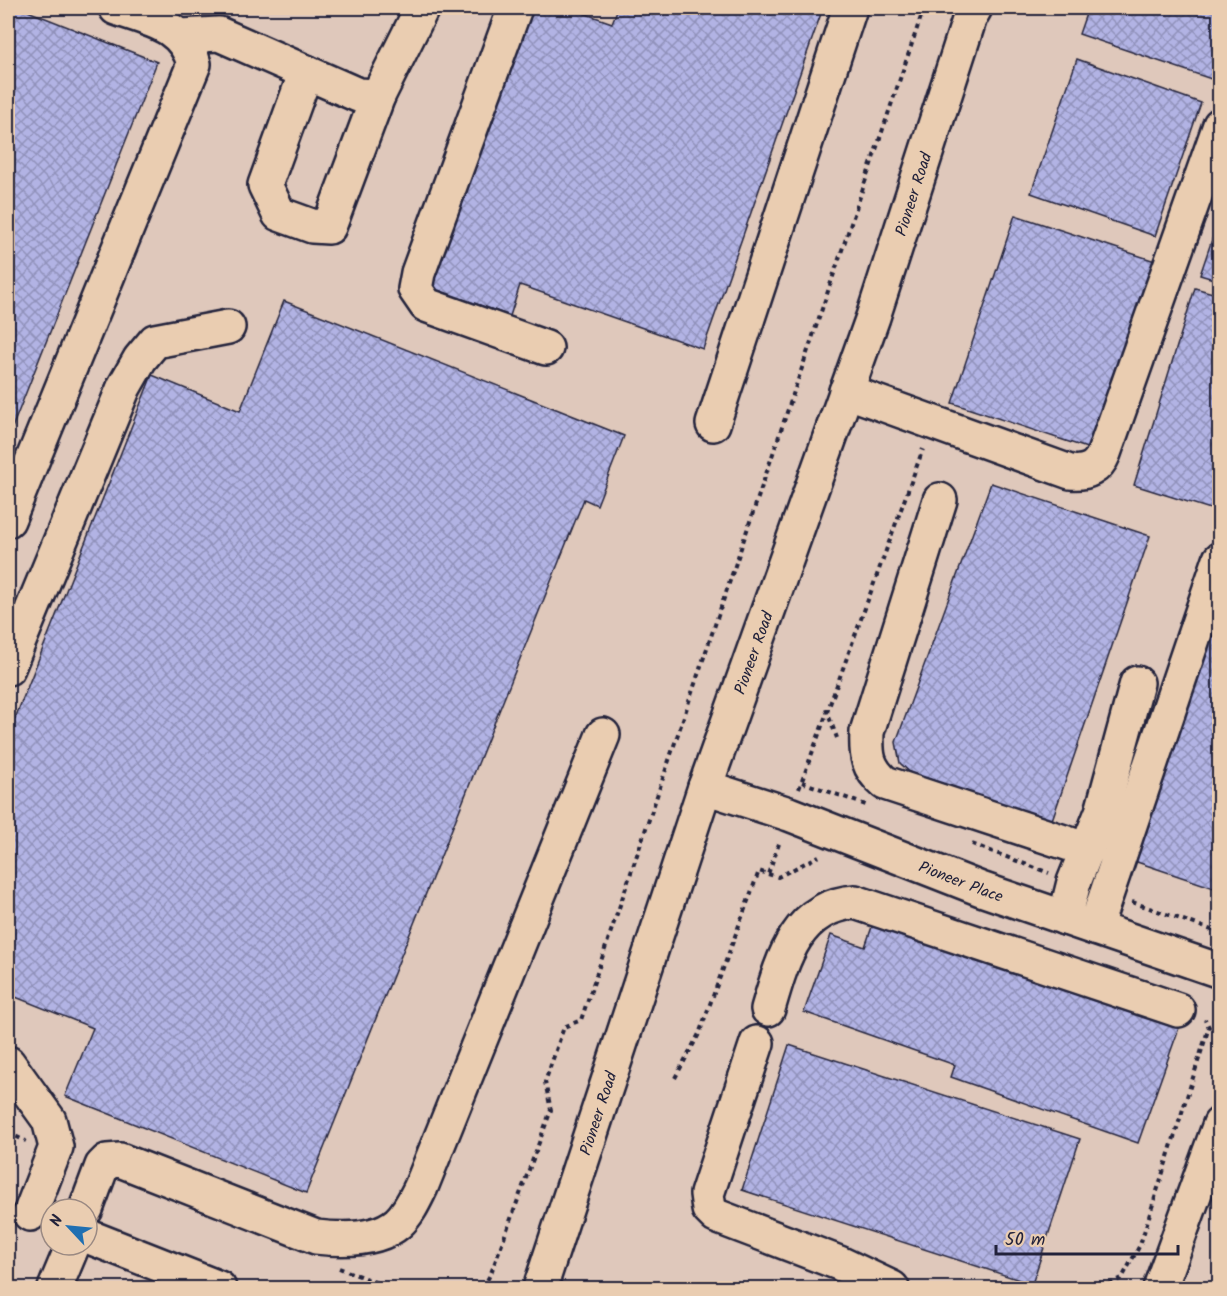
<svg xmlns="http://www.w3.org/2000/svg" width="1227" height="1296" viewBox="0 0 1227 1296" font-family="Kalam,sans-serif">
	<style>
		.building { fill: url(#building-cross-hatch); stroke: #22223b; stroke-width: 1.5 }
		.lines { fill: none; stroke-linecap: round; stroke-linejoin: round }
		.minor-casing { stroke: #22223b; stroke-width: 38 }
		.major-casing { stroke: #22223b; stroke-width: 38 }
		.path { stroke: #22223b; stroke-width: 4; stroke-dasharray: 4.5 4.5; stroke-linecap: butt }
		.minor { stroke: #eacdb1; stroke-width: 33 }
		.major { stroke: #eacdb1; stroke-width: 33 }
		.labels { text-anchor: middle; stroke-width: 6; stroke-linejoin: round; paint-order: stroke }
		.street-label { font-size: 16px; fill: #22223b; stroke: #eacdb1 }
	</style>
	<defs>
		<pattern id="building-cross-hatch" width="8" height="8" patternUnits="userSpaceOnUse" patternTransform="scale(1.5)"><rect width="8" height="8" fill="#b2b3e4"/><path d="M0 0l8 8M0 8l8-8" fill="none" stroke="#9091ba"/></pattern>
	</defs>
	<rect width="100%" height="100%" fill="#dfc8bb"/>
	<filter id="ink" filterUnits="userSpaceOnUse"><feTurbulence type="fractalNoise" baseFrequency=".0167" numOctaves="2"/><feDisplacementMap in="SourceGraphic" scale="12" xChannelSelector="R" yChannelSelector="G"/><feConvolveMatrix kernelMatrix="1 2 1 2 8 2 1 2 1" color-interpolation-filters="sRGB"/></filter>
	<g filter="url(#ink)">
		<!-- building -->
		<path class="building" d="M8 8H20L157 62 8 438Z
			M529 8H569L612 23 618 8H823L703 349 520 285 510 316 431 288Z
			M1088 8H1220V82L1079 34Z
			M1077 59 1201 103 1155 236 1031 193Z
			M1015 215 1155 261 1093 450 952 403Z
			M1220 216V281L1200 275Z
			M1195 288 1220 295V512L1134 485Z
			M284 301 624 436 597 505 584 499 306 1193 65 1096 93 1028 8 994V736L152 375 240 411Z
			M991 483 1150 536 1052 820 915 777 900 763 896 742Z
			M1220 580V890L1125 858Z
			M874 921 1179 1028 1138 1143 951 1077 955 1065 804 1012 831 935 865 947Z
			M789 1045 1080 1139 1032 1284 742 1190Z"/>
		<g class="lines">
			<!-- minor casing -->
			<g class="minor-casing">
				<g id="minor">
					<path d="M515 8 418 273 415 289 426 305 546 348"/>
					<path d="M181 36 219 34 358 95 378 96 422 8"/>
					<path d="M306 72 265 185 279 214 312 226 329 227 378 96"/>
					<path d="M846 391 1070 472C1087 474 1098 468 1104 453L1220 125"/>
					<path d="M713 424 850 8"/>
					<path d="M940 500 867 732C866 755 867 768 885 783L1088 850"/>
					<path d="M8 520 194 64C184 25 150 20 116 8"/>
					<path d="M8 668 124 387 140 359 155 341 228 327"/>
					<path id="s1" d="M705 787 789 814 981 889 1220 971"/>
					<path d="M1065 918 1074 882 1102 812 1137 683"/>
					<path d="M1095 928 1220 559"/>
					<path d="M768 1009C782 961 796 906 855 902L1178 1010"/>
					<path d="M757 1043 707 1194 709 1209 716 1216 839 1263 892 1288"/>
					<path d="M8 1063 49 1120 56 1147 30 1214"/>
					<path d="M86 1209 102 1166 107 1161 120 1160 316 1237C342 1240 377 1241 398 1223 409 1213 415 1199 421 1187L603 735"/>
					<path d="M87 1236 219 1288"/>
					<path d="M55 1288 73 1245"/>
					<path d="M1160 1288 1220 1124"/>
				</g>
			</g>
			<!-- major casing -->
			<g class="major-casing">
				<g id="major">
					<path id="s2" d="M540 1288 705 787 873 317 970 17 975 8"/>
				</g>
			</g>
			<!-- path -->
			<path class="path" d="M826 709 837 738
				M802 782 866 805
				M799 789 923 449
				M972 844 1049 873
				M768 874 778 877 819 856
				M1132 902 1220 933
				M675 1078 699 1034 759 871 768 874 780 841
				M8 1133 26 1141
				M339 1268 390 1288
				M483 1288 491 1273 551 1110 545 1082 564 1027 581 1020 924 8
				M1101 1288 1122 1278 1140 1245 1209 1027 1205 1019"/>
			<!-- minor -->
			<use href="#minor" class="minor"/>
			<!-- major -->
			<use href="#major" class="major"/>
		</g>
	</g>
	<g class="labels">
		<!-- street labels -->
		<g class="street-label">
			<text dy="6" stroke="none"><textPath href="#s2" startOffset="1156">Pioneer Road</textPath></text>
			<text dy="6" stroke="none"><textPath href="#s2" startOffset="670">Pioneer Road</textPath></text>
			<text dy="6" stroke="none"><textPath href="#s1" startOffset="273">Pioneer Place</textPath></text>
			<text dy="6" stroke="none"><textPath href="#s2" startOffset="184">Pioneer Road</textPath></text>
		</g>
	</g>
	<!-- margin -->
	<rect width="1227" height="1296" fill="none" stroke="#eacdb1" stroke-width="30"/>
	<rect x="15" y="15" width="1197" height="1266" fill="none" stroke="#22223b" stroke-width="2" filter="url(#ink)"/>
	<!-- north arrow -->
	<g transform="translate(69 1227) rotate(296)"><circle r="28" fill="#eacdb1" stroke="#9a8982" stroke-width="1.5"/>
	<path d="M0-4.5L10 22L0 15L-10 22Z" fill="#1f6fb2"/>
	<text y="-9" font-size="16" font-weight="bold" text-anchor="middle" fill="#22223b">N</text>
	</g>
	<!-- scale -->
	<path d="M996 1245v9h182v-9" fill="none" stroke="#22223b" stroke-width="3"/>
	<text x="1005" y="1245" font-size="18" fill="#22223b" stroke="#eacdb1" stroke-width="4.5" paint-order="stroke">50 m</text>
</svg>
